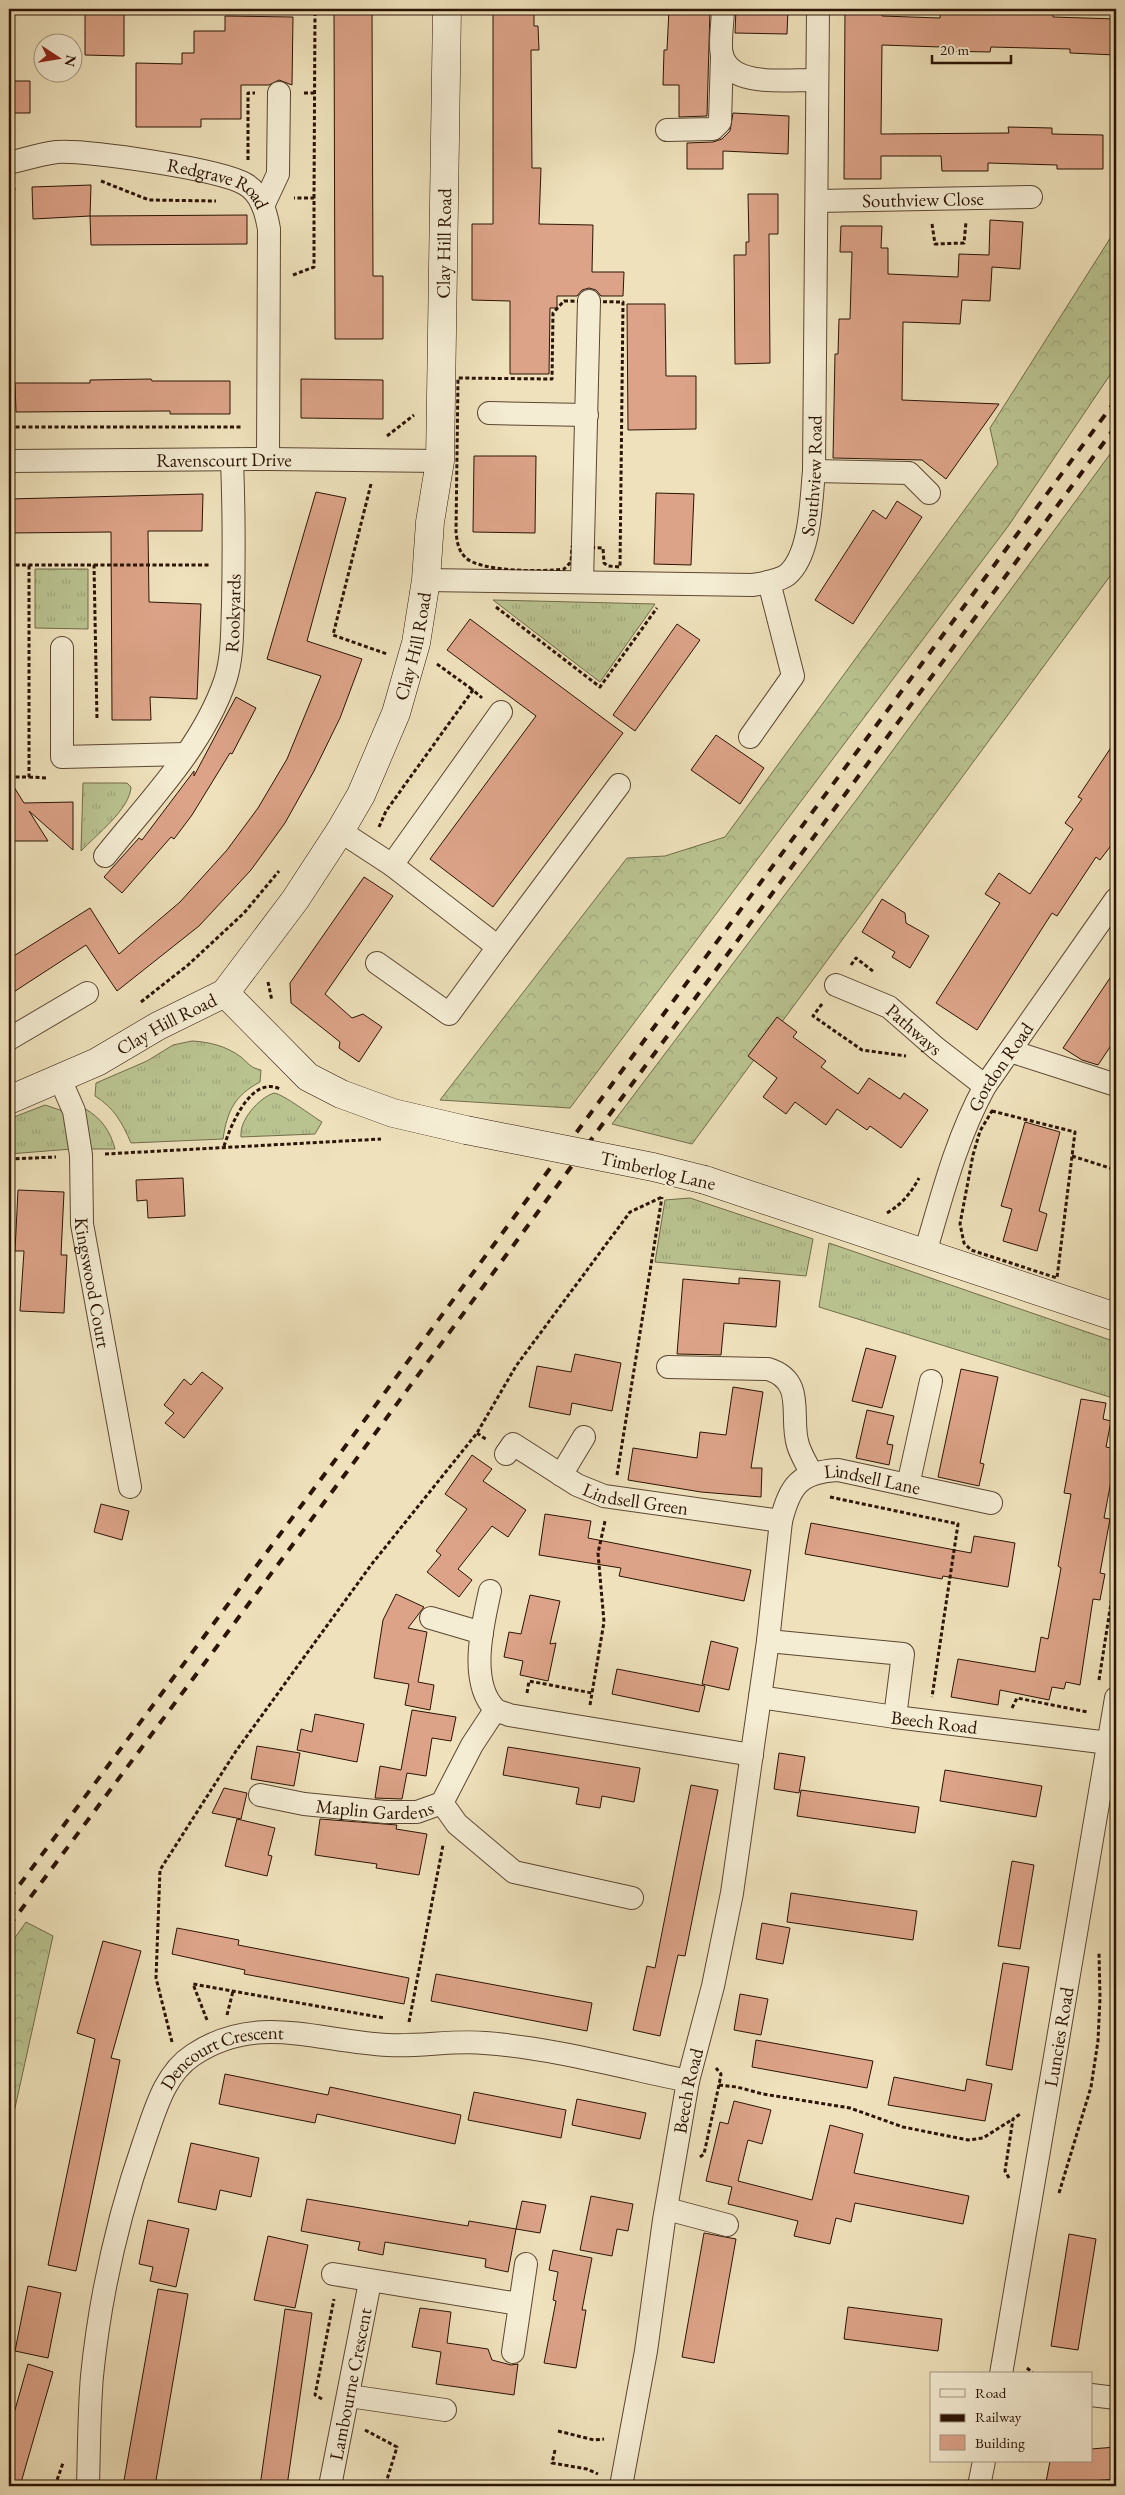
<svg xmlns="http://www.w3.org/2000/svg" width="1125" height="2495" viewBox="0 0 1125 2495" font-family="'EB Garamond',serif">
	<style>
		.grass { fill: url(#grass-tufts); stroke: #726c4a }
		.forest { fill: url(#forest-crowns); stroke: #726c4a }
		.building { fill: #dca388; stroke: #2c1405 }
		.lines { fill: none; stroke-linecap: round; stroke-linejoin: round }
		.street-casing { stroke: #5c4732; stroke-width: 24 }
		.secondary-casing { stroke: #2c1405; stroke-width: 29 }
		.path { stroke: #2c1405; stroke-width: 3; stroke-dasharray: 4 2.5; stroke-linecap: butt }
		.street { stroke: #f4ecd3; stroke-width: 22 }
		.secondary { stroke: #f4ecd3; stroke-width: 28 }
		.rail { stroke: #2c1405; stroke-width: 4; stroke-dasharray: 9 9; stroke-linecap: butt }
		.secondary-bridge-casing { stroke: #2c1405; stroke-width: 29; stroke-linecap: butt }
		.secondary-bridge { stroke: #f4ecd3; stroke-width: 28 }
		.labels { text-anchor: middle; stroke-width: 4; stroke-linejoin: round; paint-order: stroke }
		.street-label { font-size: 19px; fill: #2c1405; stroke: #f4ecd3 }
	</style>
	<defs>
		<pattern id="grass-tufts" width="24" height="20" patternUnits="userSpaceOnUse" patternTransform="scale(1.25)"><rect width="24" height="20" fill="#b9c390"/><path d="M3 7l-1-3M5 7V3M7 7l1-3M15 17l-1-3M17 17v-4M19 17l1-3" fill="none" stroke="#9fa77b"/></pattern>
		<pattern id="forest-crowns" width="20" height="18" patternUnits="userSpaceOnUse" patternTransform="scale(1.25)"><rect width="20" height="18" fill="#b9c390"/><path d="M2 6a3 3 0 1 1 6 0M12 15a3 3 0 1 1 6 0" fill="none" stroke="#9fa77b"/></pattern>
	</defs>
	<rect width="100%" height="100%" fill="#eee1bb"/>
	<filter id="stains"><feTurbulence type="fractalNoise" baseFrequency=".004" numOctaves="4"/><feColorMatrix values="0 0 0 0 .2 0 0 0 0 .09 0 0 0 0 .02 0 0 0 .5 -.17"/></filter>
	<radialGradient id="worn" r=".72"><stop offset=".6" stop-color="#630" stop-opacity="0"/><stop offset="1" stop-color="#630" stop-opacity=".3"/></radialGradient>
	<!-- grass -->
	<path class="grass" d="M35 569H88V629L35 628Z
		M493 600 655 604 600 682Z
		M83 783H127L131 787C130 809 96 835 81 851Z
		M192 1041C210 1042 226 1046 241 1057 249 1064 251 1068 261 1070L260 1082C235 1095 227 1111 223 1139L131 1143C122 1122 114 1108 95 1096L96 1083 147 1061 173 1045Z
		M274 1093C283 1094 312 1116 322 1122L315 1134 241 1137C239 1120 259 1098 274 1093Z
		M45 1105 60 1110 67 1116 72 1149 9 1154V1119Z
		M84 1108C101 1118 110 1130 115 1149H87Z
		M690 1198 813 1239 806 1276 655 1262 665 1200Z
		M829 1243 1116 1342V1399L819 1307Z"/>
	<!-- forest -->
	<path class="forest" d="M1116 229V366L1009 525 570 1108 440 1100 627 858 665 856 725 837 998 464 990 428Z
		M1116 446V568L692 1144 612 1124 857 799Z
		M26 1922 53 1936 9 2135V1946Z"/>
	<!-- building -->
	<path class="building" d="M85 9H124V56L85 55Z
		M334 9H372L373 276H383V339H335Z
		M493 9H534V26H538L539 50H531L532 168H541L539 224 593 225 592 272H624L623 296H601L596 290 589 288 582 290 577 296H557V308H550L549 374H510V301L472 300V224H493Z
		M669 9H710L707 116 679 117V85H663L664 50H667Z
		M736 9H788L787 34 735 33Z
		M845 9H882V16L940 18 941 9 1008 11V9H1053V17L1116 19V55L1070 53V49L991 47 990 52 942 51 941 47 882 45 881 134 1009 133 1008 127 1052 128V134L1103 135V169H1057V165L988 163V171H942L941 156H881V179H844Z
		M225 16 293 17 292 85 279 80 269 85H241V119H201V127H136V63L182 64V53H194V31H225Z
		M9 81H30V113H9Z
		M733 113 789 116 788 154 723 151V169H687V143L713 142 722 139 730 131Z
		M91 185 90 216 33 219 32 187Z
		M748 194H778V234H769L770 363 735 364 734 255H746V242H749Z
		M247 215V244L91 245 90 216Z
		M990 220 1023 222 1020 269 992 267 990 301 962 300 960 324 903 322 902 400 999 404 946 479 922 460 833 458 835 354H838L839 319H850L852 252H840L841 226H882L881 248H888V274L958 277 959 254 989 255Z
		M627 304H665L666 376H696V429L628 430Z
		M151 379 152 381H230V414H170V411L16 412 15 383H90V380Z
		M301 379 383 380V419L301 418Z
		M474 456H536L535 533 473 532Z
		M316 492 346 498 307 641 362 659 340 718 314 771 285 823 251 870 199 926 117 991 86 945 9 995V959L90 908 119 954 180 902 227 850 258 808 287 759 321 676 267 659Z
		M656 493 694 494 691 565 654 564Z
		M203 494 202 531H148L149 602 201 604 197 699 150 697 151 720H112L111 532 9 533V499Z
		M897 501 922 517 853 624 815 600 873 510 886 519Z
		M470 619 623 733 493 907 430 859 536 716 447 650Z
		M677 624 700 640 635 731 613 715Z
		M236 697 256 708 232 754 230 753 192 815 174 839 171 837 122 893 104 877 139 838 142 840 194 771V776Z
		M716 735 764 768 740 804 691 770Z
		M1116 740V839L1100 860 1096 857 1057 916 1052 913 977 1030 936 1003 1000 903 985 894 999 873 1030 894 1073 829 1065 823 1082 799 1078 797Z
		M9 779 24 803 73 802V850L29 811 48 841H9Z
		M364 877 393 896 325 994 352 1018 363 1014 382 1027 359 1062 339 1048 340 1042 291 1003 290 983Z
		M882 899 905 913 906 923 929 936 910 968 892 957 895 952 862 932Z
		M1116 969V1038L1098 1065 1082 1060 1063 1048Z
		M777 1017 797 1032 793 1037 826 1061 821 1067 858 1094 869 1078 900 1099 904 1093 928 1110 901 1148 870 1126 867 1130 837 1109 826 1125 795 1102 786 1114 763 1097 777 1078 748 1056Z
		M1025 1122 1060 1132 1039 1211 1047 1214 1037 1251 1003 1241 1012 1209 1001 1206Z
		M183 1178 185 1216 148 1218 147 1200 137 1201 136 1180Z
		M18 1190 64 1192 61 1255H67L64 1313 20 1311 24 1251H15Z
		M739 1278 780 1281 776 1327 724 1323 721 1355 677 1354 683 1279 739 1284Z
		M866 1348 896 1356 882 1408 852 1401Z
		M575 1354 621 1363 612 1411 572 1403 570 1415 529 1407 537 1366 571 1372Z
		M961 1369 998 1377 980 1463 984 1464 979 1486 938 1477Z
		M202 1372 223 1388 184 1438 165 1423 174 1413 164 1405 184 1379 191 1385Z
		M733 1387 763 1392 751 1468H762L761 1497 701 1492 628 1480 633 1448 697 1458 700 1432 726 1435Z
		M1081 1399 1106 1403 1103 1419 1111 1421 1106 1447 1116 1449V1455L1104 1518 1110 1519 1100 1573 1105 1574 1100 1600 1093 1599 1080 1685 1066 1682 1064 1689 1052 1687 1049 1700 1000 1690 998 1705 951 1697 958 1659 1035 1672 1041 1637 1048 1639 1061 1568 1058 1566 1071 1494 1064 1493Z
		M867 1410 894 1416 887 1444 893 1445 889 1465 856 1458Z
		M472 1455 492 1469 483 1481 526 1510 508 1537 492 1526 458 1569 472 1580 459 1597 427 1572 441 1555 436 1551 467 1509 445 1494Z
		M101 1504 129 1511 122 1540 94 1532Z
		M545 1514 591 1521 588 1538 751 1570 744 1601 619 1576 621 1568 539 1555Z
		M811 1523 971 1553 974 1536 1015 1543 1008 1587 943 1576 942 1579 805 1554Z
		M396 1594 424 1607 408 1628 427 1632 418 1682 434 1685 430 1710 405 1705 409 1684 374 1678 383 1620Z
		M530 1595 560 1601 550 1644 556 1643 548 1681 520 1675 523 1661 504 1657 509 1632 521 1634Z
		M711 1641 738 1648 729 1690 702 1684Z
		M617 1669 705 1686 699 1712 612 1694Z
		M412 1710 456 1717 451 1741 432 1738 426 1776 407 1773 402 1799 375 1798 380 1766 401 1770Z
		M315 1714 364 1724 357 1762 297 1750 301 1729 312 1732Z
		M257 1746 300 1753 294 1786 251 1779Z
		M508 1747 640 1768 634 1802 602 1796 600 1808 576 1804 579 1788 503 1775Z
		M779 1753 805 1757 799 1793 774 1789Z
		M945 1770 1042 1786 1036 1817 940 1801Z
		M691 1785 718 1790 685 1956 678 1955 660 2036 633 2030 647 1966 655 1968Z
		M224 1788 247 1793 241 1819 212 1813Z
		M801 1790 919 1807 915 1833 797 1816Z
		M237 1819 275 1828 268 1855 272 1856 267 1876 225 1866Z
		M320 1819 397 1825 396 1829 427 1834 419 1875 376 1868 377 1864 315 1855Z
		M1012 1861 1034 1865 1020 1949 998 1946Z
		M791 1893 917 1911 913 1940 787 1922Z
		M762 1923 790 1928 783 1964 756 1959Z
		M177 1928 239 1940 238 1945 409 1978 404 2004 244 1974 245 1970 172 1954Z
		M103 1941 141 1951 111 2058 120 2060 76 2271 48 2265 95 2039 77 2033Z
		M1003 1963 1029 1967 1012 2070 986 2065Z
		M436 1974 592 2003 587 2031 431 2001Z
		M740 1994 768 1999 761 2035 734 2030Z
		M756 2040 873 2061 867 2088 752 2067Z
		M225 2074 328 2095 330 2087 461 2115 455 2144 317 2114 315 2123 219 2104Z
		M894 2077 965 2091 967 2079 992 2084 985 2121 888 2105Z
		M474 2092 566 2110 561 2138 468 2120Z
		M577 2099 646 2113 640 2139 572 2125Z
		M734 2101 771 2110 762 2144 748 2140 738 2181 812 2200 830 2125 863 2134 854 2173 969 2196 963 2224 855 2203 851 2222 836 2218 830 2244 794 2236 798 2221 728 2204 732 2187 706 2181 720 2122 728 2124Z
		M191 2143 259 2158 251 2197 220 2190 216 2210 178 2202Z
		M591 2196 633 2204 628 2231 617 2229 612 2256 580 2250Z
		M307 2199 468 2226 469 2221 516 2229 508 2272 485 2267 486 2259 385 2242 383 2255 358 2250 360 2242 301 2231Z
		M522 2201 546 2205 540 2233 516 2229Z
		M148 2220 189 2229 176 2287 150 2281 153 2267 139 2264Z
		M704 2233 736 2239 714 2363 682 2357Z
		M1069 2234 1096 2239 1078 2350 1051 2346Z
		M268 2236 308 2245 295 2308 254 2300Z
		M553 2250 592 2258 582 2310H586L576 2368 544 2363 556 2301 553 2300 558 2272 549 2270Z
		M28 2286 61 2293 48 2358 15 2351Z
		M158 2289 188 2294 155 2486H123Z
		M848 2307 942 2319 938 2351 844 2339Z
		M420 2308 451 2312 447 2343 488 2349 492 2360 511 2365 518 2364 514 2395 436 2384 441 2352 412 2347Z
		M285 2309 312 2313 287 2486H260Z
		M28 2364 53 2372 20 2486H9V2431Z
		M1116 2447V2479L1068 2483V2486L1046 2482 1050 2461H1091V2449Z"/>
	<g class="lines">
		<!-- street casing -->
		<g class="street-casing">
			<g id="street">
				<path d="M723 9C723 21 719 44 722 55 731 89 790 79 817 80"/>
				<path d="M667 130 713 129 720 122 722 55"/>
				<path id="s1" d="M9 163C25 159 41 154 57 152 88 150 219 169 245 184 261 193 266 212 269 229L268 459"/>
				<path id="s2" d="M817 201 1031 197"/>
				<path d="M263 206 278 174 279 93"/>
				<path d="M489 413 587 415"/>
				<path id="s3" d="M9 461 268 459 440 461"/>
				<path d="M814 471 909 473 929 493"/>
				<path id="s4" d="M426 580 753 585C764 583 778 581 787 575 811 555 811 500 814 471L818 9"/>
				<path d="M582 582 589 301"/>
				<path d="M62 648V757L186 754"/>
				<path d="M750 737 793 676 769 582"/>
				<path d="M340 831 392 865 501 712"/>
				<path id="s5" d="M105 856C148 802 202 748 225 681 233 657 232 630 233 605 234 557 234 509 232 461"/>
				<path d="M392 865 498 947 619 785"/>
				<path d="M377 963 449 1014 498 947"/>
				<path id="s6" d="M836 985 889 1007 936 1048 985 1086"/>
				<path d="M9 1039 87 993"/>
				<path d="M1010 1051 1116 1085"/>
				<path id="s7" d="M60 1079 74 1111 81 1155 82 1224 130 1487"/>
				<path id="s8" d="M925 1253C942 1196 956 1139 985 1086L1116 899"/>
				<path d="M668 1367 768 1369C807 1381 789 1417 798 1445 801 1455 807 1464 811 1473"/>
				<path id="s9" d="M506 1454 513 1444 577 1485 604 1496 781 1521"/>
				<path d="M561 1475 584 1437"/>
				<path d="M908 1485 931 1381"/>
				<path d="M490 1591C483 1623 468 1682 495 1709 498 1712 505 1713 509 1715L752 1755"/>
				<path d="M431 1618 482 1633"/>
				<path d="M768 1641 903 1654 895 1717"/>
				<path id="s10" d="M760 1697 895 1717 1109 1743"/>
				<path id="s11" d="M260 1795 304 1804 385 1812H417L442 1803 472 1745 495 1710"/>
				<path d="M442 1803 457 1824 514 1872 632 1898"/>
				<path d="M667 2209 727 2225"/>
				<path d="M333 2274 519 2304"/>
				<path d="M513 2352 526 2264"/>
				<path id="s12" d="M1001 2374 1116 1698"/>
				<path d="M1091 2395 1116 2398"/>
				<path d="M349 2396 445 2410"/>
				<path id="s13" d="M88 2486C89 2450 89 2412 92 2376 100 2296 118 2217 144 2142 155 2111 164 2074 193 2055 257 2012 319 2042 388 2045 420 2047 453 2040 485 2043 553 2048 621 2067 688 2081"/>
				<path id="s14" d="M330 2486 370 2282"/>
				<path id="s15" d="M621 2486 646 2351 664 2220 688 2081 713 1986 732 1893 768 1641 781 1521C790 1485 800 1472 838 1470L991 1503"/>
				<path d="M979 2486 984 2461"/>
			</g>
		</g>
		<!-- secondary casing -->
		<g class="secondary-casing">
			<g id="secondary">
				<path d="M225 993 308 1077 341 1094 393 1113 466 1130"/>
				<path id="s16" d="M9 1100 97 1062 158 1026 225 993 295 900 340 831 361 795 396 713 416 643 426 580 430 522 440 461 447 9"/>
				<path d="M705 1180 1116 1317"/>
			</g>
		</g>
		<!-- path -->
		<path class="path" d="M1104 9 1116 15
			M304 93H315
			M248 160V93H255
			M101 181 149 200 216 201
			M9 192 15 188
			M314 198 315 9
			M932 224 935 244 964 243 966 222
			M293 275 314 267V198H294
			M564 301 623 302 620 567 608 566 604 563 603 548 572 547 571 562 564 569C543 572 479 572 465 557 458 550 457 541 456 532L458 378 552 379 553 313Z
			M9 427H243
			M387 436 414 415
			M371 484 333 635 387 654
			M9 565H94L97 720
			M94 565H209
			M496 607 600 687 657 608
			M437 664 473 690
			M9 777H29V565
			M29 777 48 778
			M379 827 386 811 473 690 482 698
			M851 965 856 958 874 972
			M268 982 272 1001
			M141 1002 188 965 244 913 279 871
			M822 1004 813 1016 862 1050 906 1056
			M992 1111 1075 1132 1057 1278 971 1250 964 1243 960 1224 973 1155 980 1131Z
			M224 1146C231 1125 251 1075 280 1089
			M105 1154 381 1139
			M1072 1156 1113 1169 1116 1160
			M9 1159 56 1157
			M887 1213C902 1204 911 1193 919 1178
			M477 1433 487 1440
			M617 1475 662 1197
			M830 1497 958 1524 932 1697
			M1099 1680 1116 1571
			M527 1693 529 1681 592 1693
			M590 1705 604 1622 598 1553 605 1521
			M1012 1708 1017 1698 1088 1712
			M227 2015 233 1991
			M207 2020 193 1984 384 2018
			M409 2022 443 1845
			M172 2042 156 1978 160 1870 236 1751 371 1565 477 1433 516 1366 630 1212 662 1197
			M719 2085 737 2087 763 2094 850 2108 903 2127 968 2140 983 2138 1013 2119
			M700 2157 704 2154 719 2085 721 2074 716 2068
			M1009 2178 1005 2171 1013 2119 1020 2114
			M1059 2193 1091 2087 1098 2041 1100 1998 1099 1952
			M1027 2368 1034 2374
			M322 2399 315 2395 334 2299
			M365 2430 397 2447 385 2486
			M558 2431 594 2440 604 2439
			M555 2450 552 2463 587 2469 598 2474
			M55 2486 63 2463"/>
		<!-- street -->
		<use href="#street" class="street"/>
		<!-- secondary -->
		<use href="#secondary" class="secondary"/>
		<!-- rail -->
		<path class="rail" d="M9 1899 333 1463 1116 400
			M9 1926 346 1473 1116 426"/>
		<!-- secondary-bridge casing -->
		<g class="secondary-bridge-casing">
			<path id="secondary-bridge" d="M466 1130 653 1167 705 1180"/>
		</g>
		<!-- secondary-bridge -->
		<use href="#secondary-bridge" class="secondary-bridge"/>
	</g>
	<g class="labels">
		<!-- street labels -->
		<g class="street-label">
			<text dy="7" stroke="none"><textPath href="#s1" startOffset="216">Redgrave Road</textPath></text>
			<text dy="7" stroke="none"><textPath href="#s2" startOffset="106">Southview Close</textPath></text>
			<text dy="7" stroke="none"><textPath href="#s16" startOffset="1045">Clay Hill Road</textPath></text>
			<text dy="7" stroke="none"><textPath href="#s3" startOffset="215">Ravenscourt Drive</textPath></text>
			<text dy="7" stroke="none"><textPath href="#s4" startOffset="468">Southview Road</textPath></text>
			<text dy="7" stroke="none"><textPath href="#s5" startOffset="282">Rookyards</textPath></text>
			<text dy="7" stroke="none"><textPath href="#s16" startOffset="640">Clay Hill Road</textPath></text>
			<text dy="7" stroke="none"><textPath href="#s16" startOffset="175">Clay Hill Road</textPath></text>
			<text dy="7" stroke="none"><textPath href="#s6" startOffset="91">Pathways</textPath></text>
			<text dy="7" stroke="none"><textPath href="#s8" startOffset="202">Gordon Road</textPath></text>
			<text transform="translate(658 1170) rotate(13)" y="7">Timberlog Lane</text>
			<text dy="7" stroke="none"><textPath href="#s7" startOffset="208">Kingswood Court</textPath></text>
			<text dy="7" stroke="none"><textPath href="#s15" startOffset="1099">Lindsell Lane</textPath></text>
			<text dy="7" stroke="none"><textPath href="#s9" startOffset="149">Lindsell Green</textPath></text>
			<text dy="7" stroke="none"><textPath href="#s10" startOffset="176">Beech Road</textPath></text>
			<text dy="7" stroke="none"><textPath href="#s11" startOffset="116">Maplin Gardens</textPath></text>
			<text dy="7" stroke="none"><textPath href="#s12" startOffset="342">Luncies Road</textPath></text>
			<text dy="7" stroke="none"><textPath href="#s13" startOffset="478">Dencourt Crescent</textPath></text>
			<text dy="7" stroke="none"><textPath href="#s15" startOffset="401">Beech Road</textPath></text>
			<text dy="7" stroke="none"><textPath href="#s14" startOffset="104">Lambourne Crescent</textPath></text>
		</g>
	</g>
	<!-- margin -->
	<rect width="1125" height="2495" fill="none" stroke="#eee1bb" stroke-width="30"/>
	<rect x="10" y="10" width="1105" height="2475" fill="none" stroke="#2c1405" stroke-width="2.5"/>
	<rect x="15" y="15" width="1095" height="2465" fill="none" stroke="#2c1405"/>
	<!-- legend -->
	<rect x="930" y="2372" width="162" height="90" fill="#f4ecd3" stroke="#a49681"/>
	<rect x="940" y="2389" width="25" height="8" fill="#f4ecd3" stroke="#a49681"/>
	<text x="975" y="2398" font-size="15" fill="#2c1405">Road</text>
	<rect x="940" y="2414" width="25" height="8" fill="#2c1405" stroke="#a49681"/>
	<text x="975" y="2422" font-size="15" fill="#2c1405">Railway</text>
	<rect x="940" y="2435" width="25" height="15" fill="#dca388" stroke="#a49681"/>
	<text x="975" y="2448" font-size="15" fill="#2c1405">Building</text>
	<!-- north arrow -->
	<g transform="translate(58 58) rotate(102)"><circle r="24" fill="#f4ecd3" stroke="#a49681"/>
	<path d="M0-4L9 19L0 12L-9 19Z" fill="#8f2418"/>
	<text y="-8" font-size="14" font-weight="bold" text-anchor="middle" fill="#2c1405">N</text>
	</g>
	<!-- scale -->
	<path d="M932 55v8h79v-8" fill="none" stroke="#2c1405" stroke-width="2.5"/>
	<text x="940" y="55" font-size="15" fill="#2c1405" stroke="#f4ecd3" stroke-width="4" paint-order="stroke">20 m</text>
	<rect width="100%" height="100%" filter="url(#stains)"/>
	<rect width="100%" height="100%" fill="url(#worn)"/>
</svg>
